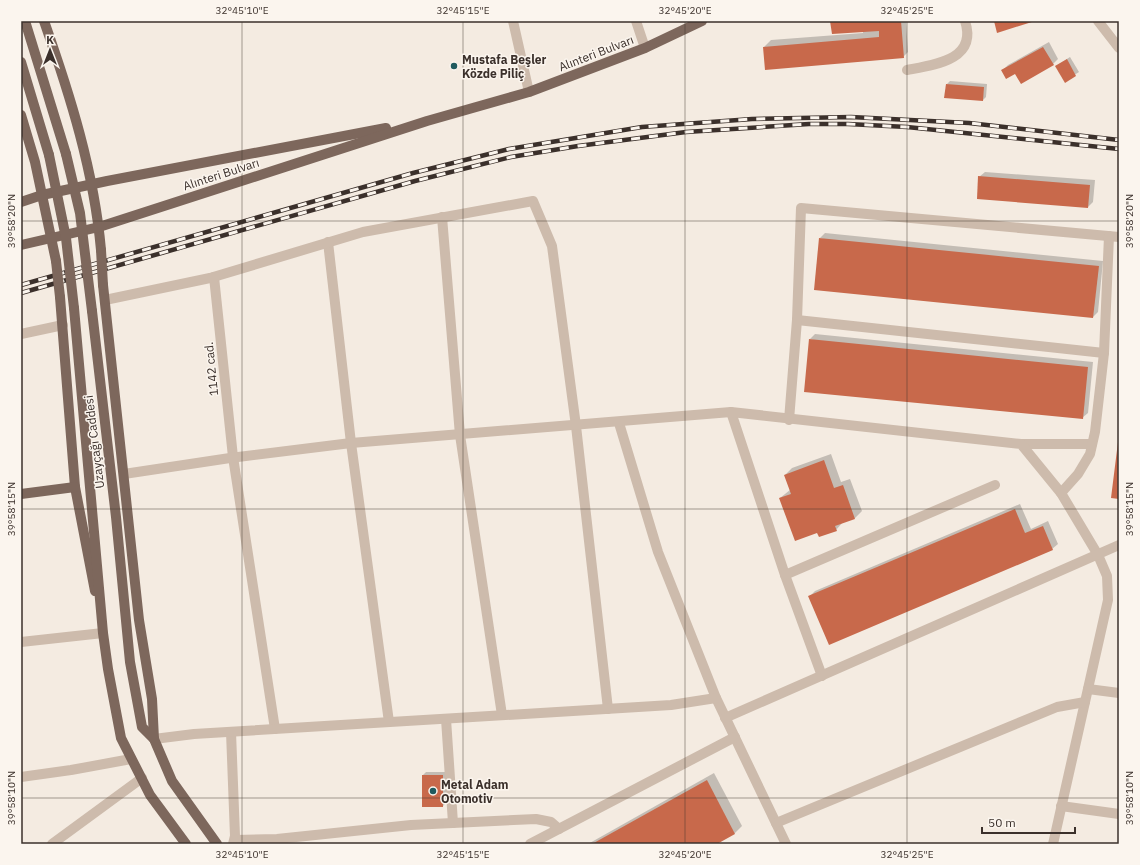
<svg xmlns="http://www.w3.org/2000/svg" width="1140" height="865" viewBox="0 0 1140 865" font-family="'IBM Plex Sans',sans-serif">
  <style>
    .shadow { fill: #0003 }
    .building { fill: #c8694b }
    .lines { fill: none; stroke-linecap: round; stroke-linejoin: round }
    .minor { stroke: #cdbbac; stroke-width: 10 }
    .major { stroke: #7d675c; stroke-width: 10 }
    .rail-casing { stroke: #3b302b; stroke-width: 4.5 }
    .rail { stroke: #fbf5ee; stroke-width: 3; stroke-dasharray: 9; stroke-linecap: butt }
    .major-bridge { stroke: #7d675c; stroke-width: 10 }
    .ticks { fill: none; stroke: #3b302b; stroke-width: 1; stroke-opacity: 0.45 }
    .poi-dot { fill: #1f5a5e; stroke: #fbf5ee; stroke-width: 1.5 }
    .labels { text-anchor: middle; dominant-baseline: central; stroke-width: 3; stroke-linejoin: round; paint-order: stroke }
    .street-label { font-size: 12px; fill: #3b302b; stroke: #fbf5ee }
    .poi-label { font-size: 12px; font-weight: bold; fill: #3b302b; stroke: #fbf5ee; text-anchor: start }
    .neatline { fill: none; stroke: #3b302b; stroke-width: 1.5 }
    .ticks-label { font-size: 10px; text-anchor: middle; fill: #3b302b }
  </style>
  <rect width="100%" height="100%" fill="#f4ebe1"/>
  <g class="shadow">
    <path d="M 831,21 L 906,21 L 908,52 L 903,57 L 764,47 L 771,40 L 863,33 L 863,31 Z"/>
    <path d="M 1049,42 L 1058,59 L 1053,64 L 1015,73 L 1002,71 L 1008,65 Z"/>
    <path d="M 1070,57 L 1079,72 L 1065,81 L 1056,66 Z"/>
    <path d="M 950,81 L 987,84 L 986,97 L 983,100 L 947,84 Z"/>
    <path d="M 985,172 L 1095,180 L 1093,202 L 1088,207 L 979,177 Z"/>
    <path d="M 825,233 L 1103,261 L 1098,312 L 1093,317 L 820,238 Z"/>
    <path d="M 815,334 L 1093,362 L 1088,413 L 1082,418 L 810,339 Z"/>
    <path d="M 831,454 L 841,482 L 850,479 L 862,511 L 855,518 L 843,522 L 836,530 L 818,531 L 780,498 L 790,490 L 785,475 L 792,468 Z"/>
    <path d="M 1020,504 L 1031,529 L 1048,521 L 1058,544 L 1052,549 L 809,597 L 815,591 Z"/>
    <path d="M 426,772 L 446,772 L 446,803 L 443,806 L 423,806 L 423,775 Z"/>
    <path d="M 714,773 L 742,826 L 735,833 L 715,844 L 588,844 Z"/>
  </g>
  <g class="building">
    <path d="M 830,21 L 901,21 L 904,58 L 765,70 L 763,47 L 879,37 L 879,31 L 832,34 Z"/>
    <path d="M 994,21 L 1035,21 L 997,33 Z"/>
    <path d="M 1043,47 L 1054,65 L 1021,84 L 1015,74 L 1006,79 L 1001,70 Z"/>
    <path d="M 1067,59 L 1076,76 L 1065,83 L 1055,66 Z"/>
    <path d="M 946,84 L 984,87 L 983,101 L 944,98 Z"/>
    <path d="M 978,176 L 1090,185 L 1088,208 L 977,199 Z"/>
    <path d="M 819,238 L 1099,266 L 1093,318 L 814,290 Z"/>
    <path d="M 809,339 L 1088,367 L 1083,419 L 804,392 Z"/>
    <path d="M 1118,442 L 1119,442 L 1119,499 L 1111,498 Z"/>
    <path d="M 824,460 L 834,488 L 843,485 L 855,519 L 835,526 L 837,531 L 819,537 L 817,533 L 795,541 L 779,498 L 791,494 L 784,475 Z"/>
    <path d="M 1015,509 L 1025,533 L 1043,526 L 1053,550 L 829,645 L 808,596 Z"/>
    <rect x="422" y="775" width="21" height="32"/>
    <path d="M 707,780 L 735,834 L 717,844 L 592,844 Z"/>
  </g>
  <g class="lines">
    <g class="minor">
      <path d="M 513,21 L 529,92"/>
      <path d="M 636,21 L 645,48"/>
      <path d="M 1098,21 L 1119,48"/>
      <path d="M 907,70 C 934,65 978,60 965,21"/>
      <path d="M 442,217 L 460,435 L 502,715"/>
      <path d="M 328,242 L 351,443 L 389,722"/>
      <path d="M 214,277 L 233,457 L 275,729"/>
      <path d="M 105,300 L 210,278 L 363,232 L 533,201 L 552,246 L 576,426 L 608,709"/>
      <path d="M 797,320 L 1104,353"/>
      <path d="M 21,334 L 63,325"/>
      <path d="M 731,412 L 785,575 L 822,676"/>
      <path d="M 789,420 L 797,320 L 801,208 L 1119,237"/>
      <path d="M 619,423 L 658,552 L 716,698 L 786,844"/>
      <path d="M 1021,444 L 1092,444"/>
      <path d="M 124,474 L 230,458 L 351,443 L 731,412 L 1021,444 L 1061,493 L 1098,555 L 1107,576 L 1108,600 L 1053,844"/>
      <path d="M 1061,493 L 1078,474 L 1090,454 L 1095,432 L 1104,353 L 1109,236"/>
      <path d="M 785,575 L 995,485"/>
      <path d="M 21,642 L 103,633"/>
      <path d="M 1088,689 L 1119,693"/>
      <path d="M 725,718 L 1119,545"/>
      <path d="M 446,719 L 453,823"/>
      <path d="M 231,732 L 235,836 L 233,844"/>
      <path d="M 154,739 L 194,734 L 671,705 L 716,698"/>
      <path d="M 21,777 L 71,770 L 131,759"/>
      <path d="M 1061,806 L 1119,814"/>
      <path d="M 776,823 L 1057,707 L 1085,702"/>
      <path d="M 235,840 L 277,839 L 411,825 L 536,819 L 551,822 L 559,829"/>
      <path d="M 52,844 L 142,778"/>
      <path d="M 530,844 L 735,737"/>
    </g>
    <g class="major">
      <path d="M 25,21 L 66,154"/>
      <path d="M 44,21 C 70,95 94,171 101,250"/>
      <path d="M 21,62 L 49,155"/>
      <path d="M 21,115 L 35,162 L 56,261"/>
      <path d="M 21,202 L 42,195 L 107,181 L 386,128"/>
      <path d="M 21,245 L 99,227 L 427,121 L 529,92 L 645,48 L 702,21"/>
      <path d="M 103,285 L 139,620 L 152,699 L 154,739"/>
      <path d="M 60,297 L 75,487 L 95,591"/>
      <path d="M 74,308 L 103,633 L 108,669 L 121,738 L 150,795 L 186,844"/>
      <path d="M 92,311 L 116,517 L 130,662 L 142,727 L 154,739 L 172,781 L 217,844"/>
      <path d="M 21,494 L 75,487"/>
    </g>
    <defs>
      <g id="rail">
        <path d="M 21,285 L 413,173 L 509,149 L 642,127 L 752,119 L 851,117 L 969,123 L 1119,140"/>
        <path d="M 21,293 L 415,181 L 511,157 L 578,146 L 686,132 L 809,124 L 848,124 L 907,127 L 1119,149"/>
      </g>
    </defs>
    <use href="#rail" class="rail-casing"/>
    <use href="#rail" class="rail"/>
    <g class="major-bridge">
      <path d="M 66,154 L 80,213 L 92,311"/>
      <path d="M 49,155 L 66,238 L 74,308"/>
      <path d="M 101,250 L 103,285"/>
      <path d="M 56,261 L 60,297"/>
    </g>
  </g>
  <path class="ticks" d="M 242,21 L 242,844M 463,21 L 463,844M 685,21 L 685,844M 907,21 L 907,844M 21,221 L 1119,221M 21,509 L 1119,509M 21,798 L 1119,798"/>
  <g class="poi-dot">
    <circle cx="454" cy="66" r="4"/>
    <circle cx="433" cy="791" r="4"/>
  </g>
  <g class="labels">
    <g class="street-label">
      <text transform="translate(596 53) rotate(-21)">Alınteri Bulvarı</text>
      <text transform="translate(221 174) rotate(-18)">Alınteri Bulvarı</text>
      <text transform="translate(211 369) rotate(-96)">1142 cad.</text>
      <text transform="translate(94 442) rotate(-97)">Uzayçağı Caddesi</text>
    </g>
    <g class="poi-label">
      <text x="462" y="59">Mustafa Beşler<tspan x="462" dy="14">Közde Piliç</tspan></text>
      <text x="441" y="784">Metal Adam<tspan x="441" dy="14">Otomotiv</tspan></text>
    </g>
  </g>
  <rect width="1140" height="865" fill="none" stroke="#fbf5ee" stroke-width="44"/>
  <g transform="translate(50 50)" stroke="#fbf5ee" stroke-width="3" paint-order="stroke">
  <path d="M0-3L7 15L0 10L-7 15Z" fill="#3b302b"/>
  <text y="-6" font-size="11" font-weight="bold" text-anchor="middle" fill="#3b302b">K</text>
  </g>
  <path d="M982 827v6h93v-6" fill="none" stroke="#3b302b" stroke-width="2"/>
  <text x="988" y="827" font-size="12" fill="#3b302b" stroke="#fbf5ee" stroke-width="3" paint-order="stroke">50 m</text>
  <rect x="22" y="22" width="1096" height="821" class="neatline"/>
  <g class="ticks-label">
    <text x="242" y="14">32°45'10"E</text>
    <text x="463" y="14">32°45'15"E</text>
    <text x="685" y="14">32°45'20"E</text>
    <text x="907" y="14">32°45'25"E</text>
    <text transform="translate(11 221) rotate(-90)" y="4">39°58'20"N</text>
    <text transform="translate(1129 221) rotate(-90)" y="4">39°58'20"N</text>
    <text transform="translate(11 509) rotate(-90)" y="4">39°58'15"N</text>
    <text transform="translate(1129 509) rotate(-90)" y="4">39°58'15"N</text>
    <text transform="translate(11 798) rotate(-90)" y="4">39°58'10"N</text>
    <text transform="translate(1129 798) rotate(-90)" y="4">39°58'10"N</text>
    <text x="242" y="858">32°45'10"E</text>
    <text x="463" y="858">32°45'15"E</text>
    <text x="685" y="858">32°45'20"E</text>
    <text x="907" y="858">32°45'25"E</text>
  </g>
</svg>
